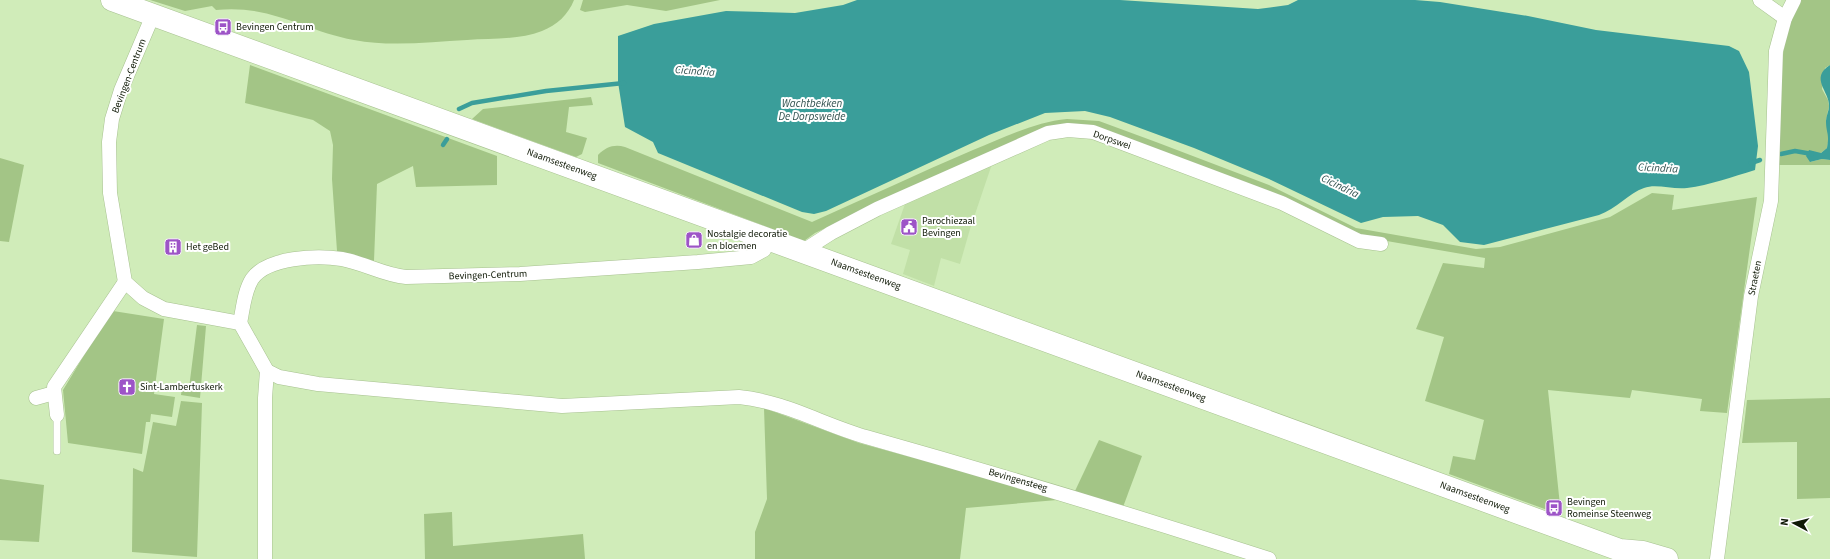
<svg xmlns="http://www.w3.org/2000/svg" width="1830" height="559" viewBox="0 0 1830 559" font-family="'Source Sans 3',sans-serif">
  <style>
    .built { fill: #c1e0a7 }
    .green { fill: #a3c586 }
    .water { fill: #3a9e9a }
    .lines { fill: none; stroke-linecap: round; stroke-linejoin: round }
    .stream { stroke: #3a9e9a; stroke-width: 4.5 }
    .lane-casing { stroke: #a7c190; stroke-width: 8 }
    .street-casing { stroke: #a7c190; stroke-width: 15 }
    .primary-casing { stroke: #a7c190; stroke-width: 23 }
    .lane { stroke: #fff; stroke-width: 7 }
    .street { stroke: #fff; stroke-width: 14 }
    .primary { stroke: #fff; stroke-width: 22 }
    .labels { text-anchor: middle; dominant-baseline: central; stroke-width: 4; stroke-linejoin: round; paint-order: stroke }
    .poi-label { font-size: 10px; fill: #101a07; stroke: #fff; text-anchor: start }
    .street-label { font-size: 10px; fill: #101a07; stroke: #fff }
    .water-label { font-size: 11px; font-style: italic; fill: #32514f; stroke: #fff }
  </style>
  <rect width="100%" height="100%" fill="#d0ecb9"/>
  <path class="built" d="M 992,164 L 970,229 L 960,264 L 941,258 L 934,286 L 903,274 L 910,250 L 891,244 L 906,201 Z"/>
  <g class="green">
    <path d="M 150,0 L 574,0 C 568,15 557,25 542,31 C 519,40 491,38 467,40 C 430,42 390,47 354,40 C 304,31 270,4 216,10 L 212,6 L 185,11 Z"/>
    <path d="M 583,0 L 720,0 L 666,11 L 627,5 L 585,12 L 580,10 Z"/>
    <path d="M 1801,0 L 1830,0 L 1830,65 L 1825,68 L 1822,89 L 1828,100 L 1829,106 L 1826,120 L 1829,137 L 1827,148 L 1810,162 L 1822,159 L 1830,160 L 1830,165 L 1779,165 C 1780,113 1774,46 1801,0 Z"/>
    <path d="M 250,65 L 497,156 L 497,185 L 416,187 L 413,166 L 377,184 L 374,261 L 337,251 L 332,179 L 333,145 L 330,131 L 313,120 L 245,103 Z"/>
    <path d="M 591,97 L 593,105 L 569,107 L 566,132 L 587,138 L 582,154 L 576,157 L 472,119 L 483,109 Z"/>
    <path d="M 1067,119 L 1099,121 L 1156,142 L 1269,185 L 1356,228 L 1476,249 L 1500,247 L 1610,217 L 1652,193 L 1674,195 L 1672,210 L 1757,197 L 1727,413 L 1700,411 L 1702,399 L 1632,390 L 1630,398 L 1548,390 L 1561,515 L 1449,474 L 1453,456 L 1475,460 L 1484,420 L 1425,401 L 1444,337 L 1416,329 L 1443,263 L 1484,268 L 1485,258 L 1352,235 L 1078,126 L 939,175 L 815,233 L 804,241 L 598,163 L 598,155 C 606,147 614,144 625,147 L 812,222 C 866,198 919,173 973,150 C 1003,138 1035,122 1067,119 Z"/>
    <path d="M 0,158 L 24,165 L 9,242 L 0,241 Z"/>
    <path d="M 113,311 L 164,319 L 154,394 L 175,397 L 172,417 L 151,414 L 150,422 L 146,422 L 142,454 L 68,443 L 63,390 L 97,334 Z"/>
    <path d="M 197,325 L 206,326 L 200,398 L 181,395 L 182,387 L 189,388 Z"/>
    <path d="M 1830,398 L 1830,498 L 1797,499 L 1797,442 L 1742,443 L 1747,400 Z"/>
    <path d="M 181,401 L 202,403 L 197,557 L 132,552 L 133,468 L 143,472 L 153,422 L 176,426 Z"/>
    <path d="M 764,408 L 859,443 L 969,473 L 1057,500 L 966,508 L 960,559 L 755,559 L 755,532 L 767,499 Z"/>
    <path d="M 1099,440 L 1142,456 L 1123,507 L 1075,491 Z"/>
    <path d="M 0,479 L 44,485 L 39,542 L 0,540 Z"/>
    <path d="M 452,512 L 453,546 L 583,534 L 585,559 L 425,559 L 424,514 Z"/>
  </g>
  <g class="water">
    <path d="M 857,0 L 1120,0 L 1258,9 L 1288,5 L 1298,0 L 1415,0 L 1440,2 L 1528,16 L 1596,30 L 1729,46 L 1739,51 L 1749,72 L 1758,146 L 1755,170 C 1732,177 1710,185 1687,188 C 1673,190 1656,183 1644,188 C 1629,193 1616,209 1599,215 L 1484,245 L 1460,242 L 1443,225 L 1418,216 L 1383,217 L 1361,223 L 1269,179 L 1194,148 L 1110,117 L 1085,111 L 1045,113 L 989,135 L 826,211 L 814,214 L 802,212 L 658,153 L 653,142 L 625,127 L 618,82 L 618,36 L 654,24 L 726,11 L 795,13 L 843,5 Z"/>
    <path d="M 1830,65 L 1830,160 L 1822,159 L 1810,162 L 1806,156 L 1809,150 L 1821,153 L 1827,148 C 1830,134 1826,133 1826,121 C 1826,116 1829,111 1829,106 C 1830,92 1809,78 1830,65 Z"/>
  </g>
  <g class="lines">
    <g class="stream">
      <path d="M 459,109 L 472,103 L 546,91 L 624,83"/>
      <path d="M 443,145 L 447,139"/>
      <path d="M 1781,154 L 1795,151 L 1812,154"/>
      <path d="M 1751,163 L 1760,160"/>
    </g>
    <defs>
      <path id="lane" d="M 57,415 L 57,451"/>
      <g id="street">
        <path d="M 1760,0 L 1785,18"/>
        <path d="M 153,15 L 121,90 L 112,119 L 109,142 L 110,193 L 125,282 L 143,298 L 164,309 L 240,323 L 267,371 L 265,398 L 265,559"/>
        <path d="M 803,251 L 831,233 L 877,209 L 1048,133 L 1068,130 L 1093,132 L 1282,203 L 1359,241 L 1381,244"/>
        <path d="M 240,323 C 243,309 244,292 252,279 C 267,257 317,255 342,259 C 364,263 384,275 406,277 L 520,274 L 698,262 L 751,257 L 764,250 L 769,239"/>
        <path d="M 267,371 L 279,377 L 318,384 L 562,406 L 739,397 C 783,401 824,425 866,437 C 1001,475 1136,516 1269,559"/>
        <path d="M 36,398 L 54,393"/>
        <path d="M 57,415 L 54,387 L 125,282"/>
        <path d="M 1717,559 L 1751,296 L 1771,201 L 1776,51 L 1785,18 L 1794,0"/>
      </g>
      <path id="primary" d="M 112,0 L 1620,550 L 1643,552 L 1667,559"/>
    </defs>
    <use href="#lane" class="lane-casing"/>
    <use href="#street" class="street-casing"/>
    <use href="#primary" class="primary-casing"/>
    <use href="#lane" class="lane"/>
    <use href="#street" class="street"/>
    <use href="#primary" class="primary"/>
  </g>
  <defs>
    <symbol id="bus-square" viewBox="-11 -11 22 22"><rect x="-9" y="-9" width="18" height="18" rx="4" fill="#9d54c7" stroke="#fff"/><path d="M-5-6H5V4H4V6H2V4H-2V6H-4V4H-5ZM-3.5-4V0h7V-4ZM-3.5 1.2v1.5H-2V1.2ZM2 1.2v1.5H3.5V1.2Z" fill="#fff"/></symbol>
    <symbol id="civic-square" viewBox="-11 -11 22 22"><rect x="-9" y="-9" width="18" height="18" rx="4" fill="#9d54c7" stroke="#fff"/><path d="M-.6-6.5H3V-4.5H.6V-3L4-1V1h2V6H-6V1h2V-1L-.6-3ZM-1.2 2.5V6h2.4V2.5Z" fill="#fff"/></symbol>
    <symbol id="shop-square" viewBox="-11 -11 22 22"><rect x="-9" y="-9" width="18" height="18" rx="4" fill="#9d54c7" stroke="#fff"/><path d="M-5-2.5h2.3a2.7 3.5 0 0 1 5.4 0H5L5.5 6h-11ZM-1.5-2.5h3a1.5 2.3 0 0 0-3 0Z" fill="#fff"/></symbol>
    <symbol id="building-square" viewBox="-11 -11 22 22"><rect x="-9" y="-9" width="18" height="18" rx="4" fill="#9d54c7" stroke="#fff"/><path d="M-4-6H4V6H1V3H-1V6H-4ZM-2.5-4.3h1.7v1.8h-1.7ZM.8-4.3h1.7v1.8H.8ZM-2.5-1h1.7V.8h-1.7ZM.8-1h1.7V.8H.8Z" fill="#fff"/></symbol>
    <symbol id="church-square" viewBox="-11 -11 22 22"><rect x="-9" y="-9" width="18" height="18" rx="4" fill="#9d54c7" stroke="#fff"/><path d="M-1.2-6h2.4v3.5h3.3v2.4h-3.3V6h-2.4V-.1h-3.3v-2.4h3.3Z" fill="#fff"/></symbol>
  </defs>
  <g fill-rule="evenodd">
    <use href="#bus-square" x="213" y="17" width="20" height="20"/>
    <use href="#civic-square" x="899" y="217" width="20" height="20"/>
    <use href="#shop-square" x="684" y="230" width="20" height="20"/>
    <use href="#building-square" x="163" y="237" width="20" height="20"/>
    <use href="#church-square" x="117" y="377" width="20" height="20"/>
    <use href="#bus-square" x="1544" y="498" width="20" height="20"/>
  </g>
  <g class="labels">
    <g class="poi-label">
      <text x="236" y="27">Bevingen Centrum</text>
      <text x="922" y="221">Parochiezaal<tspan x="922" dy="12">Bevingen</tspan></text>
      <text x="707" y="234">Nostalgie decoratie<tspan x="707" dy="12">en bloemen</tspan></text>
      <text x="186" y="247">Het geBed</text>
      <text x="140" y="387">Sint-Lambertuskerk</text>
      <text x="1567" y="502">Bevingen<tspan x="1567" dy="12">Romeinse Steenweg</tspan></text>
    </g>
    <g class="street-label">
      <text transform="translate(129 76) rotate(-69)">Bevingen-Centrum</text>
      <text transform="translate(1112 140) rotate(19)">Dorpswei</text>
      <text transform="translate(562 164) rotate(20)">Naamsesteenweg</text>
      <text transform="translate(866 274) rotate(20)">Naamsesteenweg</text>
      <text transform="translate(488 275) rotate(-2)">Bevingen-Centrum</text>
      <text transform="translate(1755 278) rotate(-79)">Straeten</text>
      <text transform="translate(1171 386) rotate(20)">Naamsesteenweg</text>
      <text transform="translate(1018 480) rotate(16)">Bevingensteeg</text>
      <text transform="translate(1475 497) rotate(20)">Naamsesteenweg</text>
    </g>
    <g class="water-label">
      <text transform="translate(695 71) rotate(4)">Cicindria</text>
      <text x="812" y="103">Wachtbekken<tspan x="812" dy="13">De Dorpsweide</tspan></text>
      <text transform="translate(1658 168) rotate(3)">Cicindria</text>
      <text transform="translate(1340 186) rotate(26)">Cicindria</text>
    </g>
  </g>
  <g transform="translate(1794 523) rotate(277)" stroke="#ffffff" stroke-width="3" paint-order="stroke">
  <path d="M0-3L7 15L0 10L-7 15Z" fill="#101a07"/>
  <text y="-6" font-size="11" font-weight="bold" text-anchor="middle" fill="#101a07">N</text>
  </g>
</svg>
